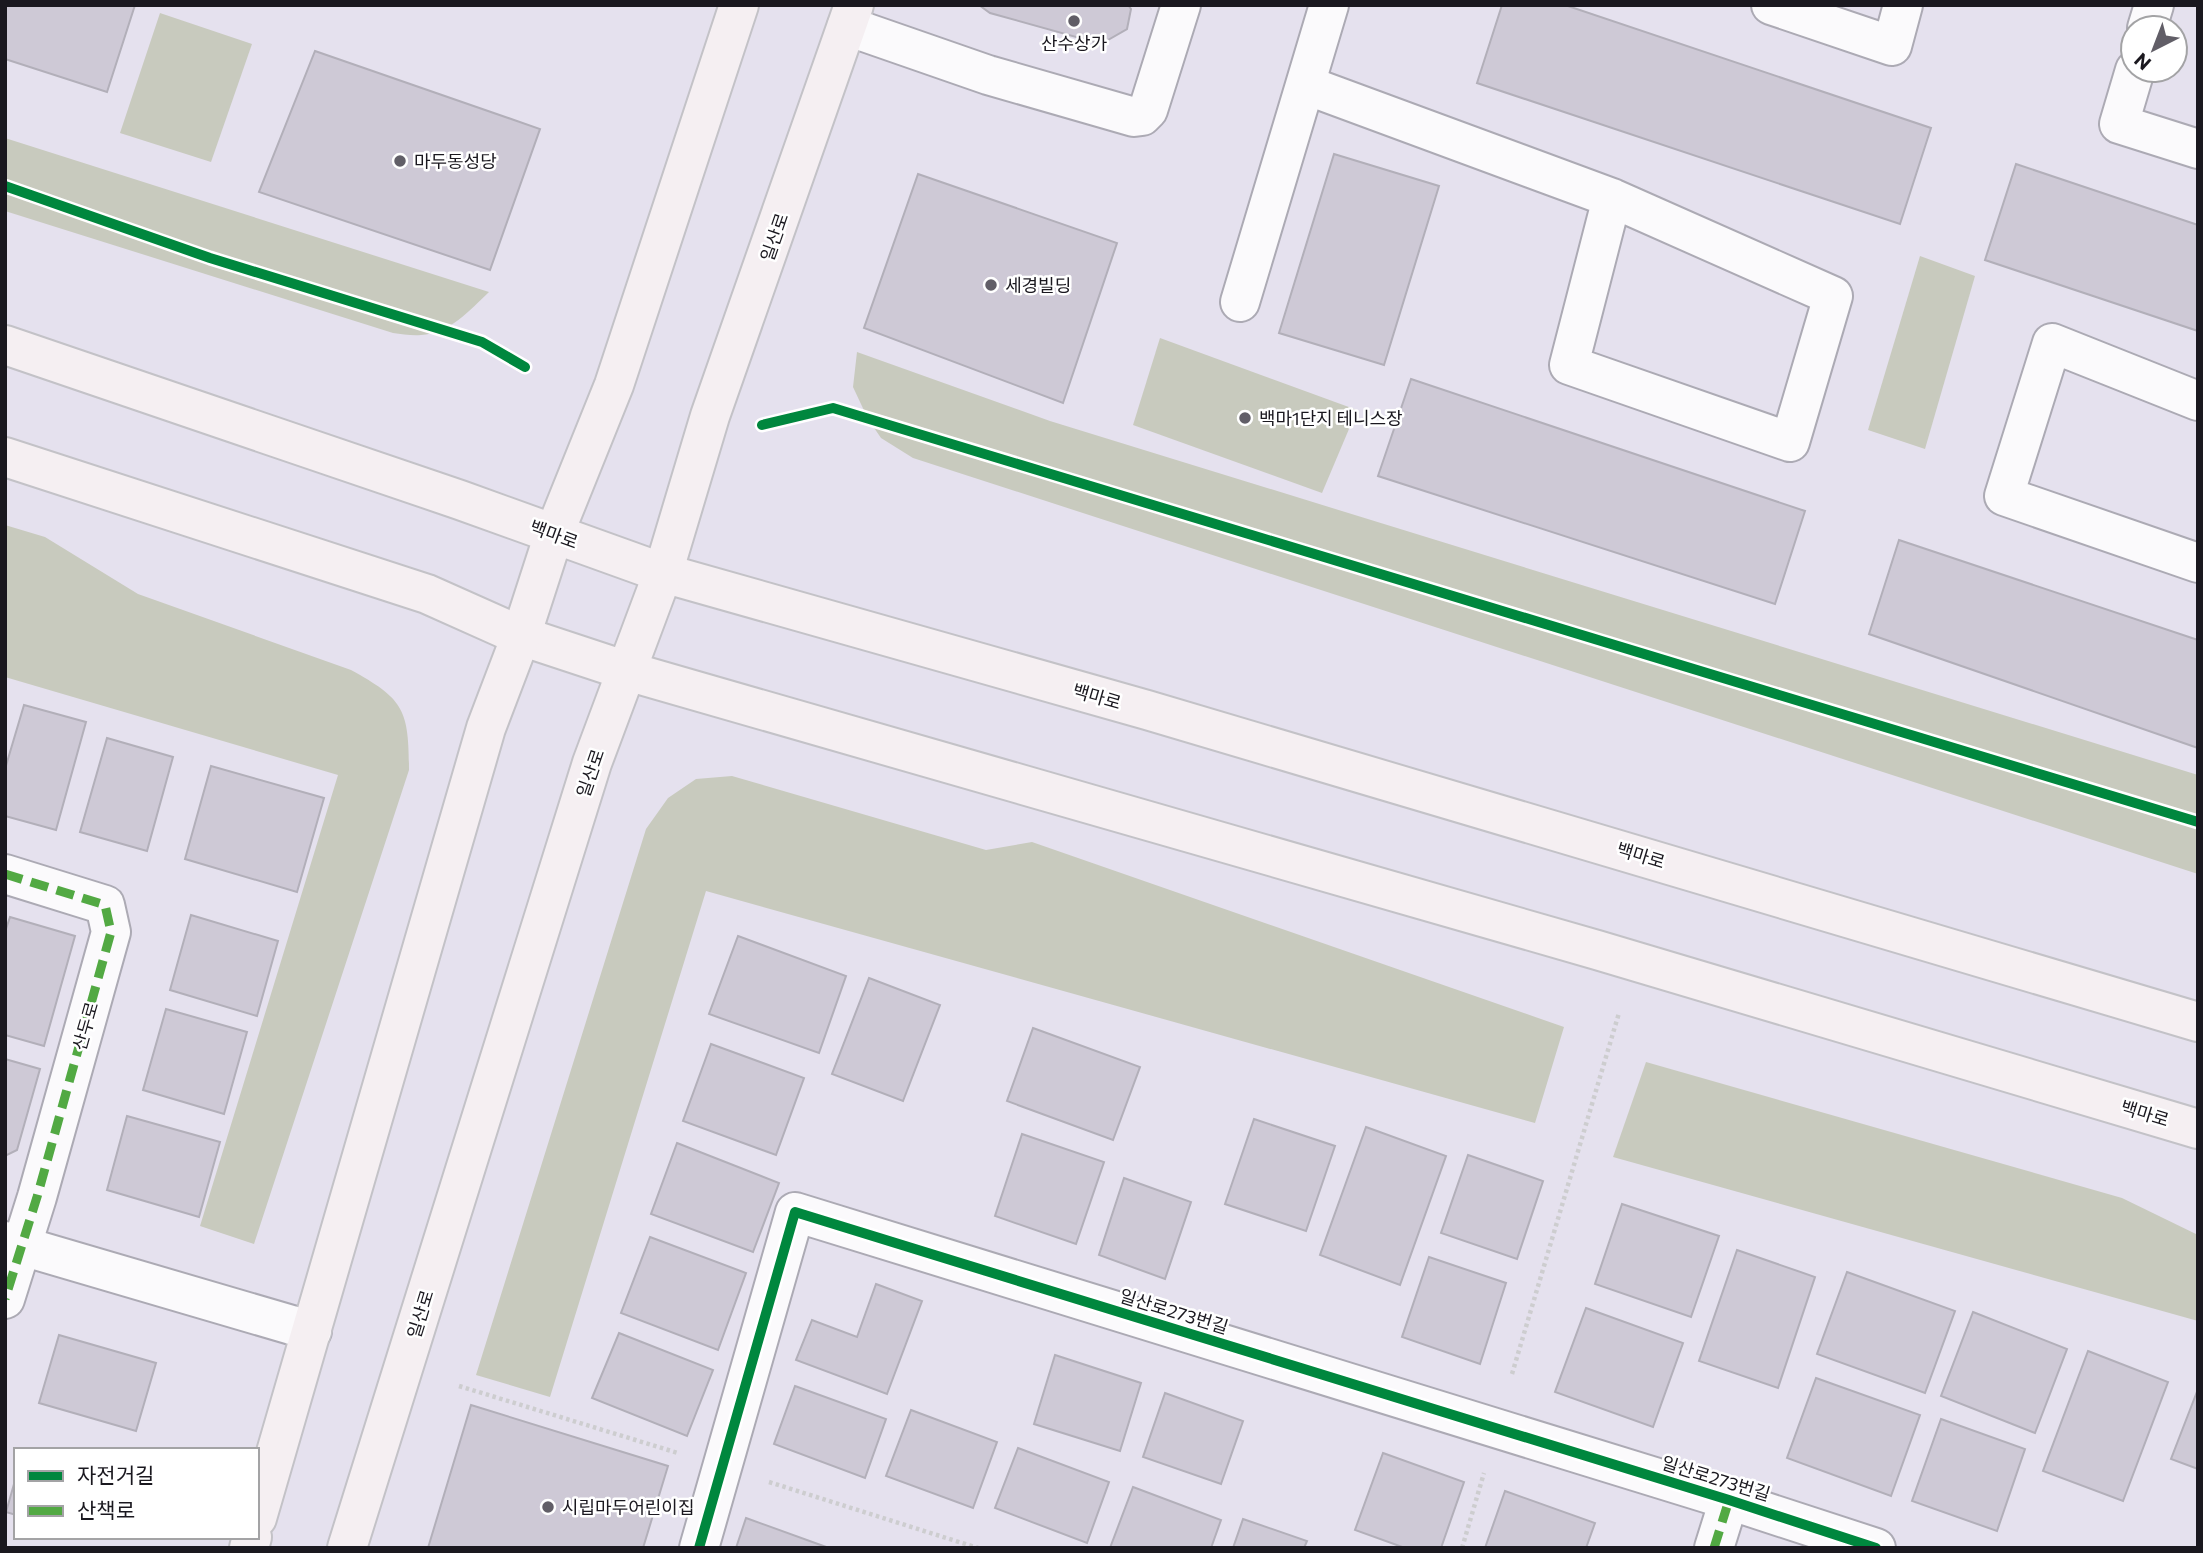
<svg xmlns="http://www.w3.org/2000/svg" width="2203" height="1553" viewBox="0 0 2203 1553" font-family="Commissioner,'Noto Sans KR',sans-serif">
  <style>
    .green { fill: #c8cabe }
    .building { fill: #cec9d6; stroke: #b2afb9; stroke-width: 2 }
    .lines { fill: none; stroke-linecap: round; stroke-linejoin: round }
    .minor-casing { stroke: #acaab4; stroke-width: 42 }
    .major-casing { stroke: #c3c2c7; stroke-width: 42 }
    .path { stroke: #cdcdcf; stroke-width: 4.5; stroke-dasharray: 3.5 3.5; stroke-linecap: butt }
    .minor { stroke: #fbfafc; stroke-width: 38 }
    .major { stroke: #f5eff2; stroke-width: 38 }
    .quiet { stroke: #52a943; stroke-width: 9; stroke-dasharray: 18 9; stroke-linecap: butt }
    .cycleway-casing { stroke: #fff; stroke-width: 15 }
    .cycleway { stroke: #00873e; stroke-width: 10 }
    .poi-dot { fill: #615e67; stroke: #fff; stroke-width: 2.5 }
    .labels { text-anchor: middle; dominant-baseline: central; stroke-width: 5; stroke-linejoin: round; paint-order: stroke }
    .poi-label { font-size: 18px; fill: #1a181f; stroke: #fff; text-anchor: start }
    .street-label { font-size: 18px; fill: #1a181f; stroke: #fff }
  </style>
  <rect width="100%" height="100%" fill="#e5e1ee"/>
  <g class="green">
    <path d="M 160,13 L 252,44 L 211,162 L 120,133 Z"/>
    <path d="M 5,138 L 489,292 C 470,310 449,334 421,335 C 412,336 402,334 393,333 L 5,211 Z"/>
    <path d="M 1920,256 L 1975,276 L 1925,449 L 1868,430 Z"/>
    <path d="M 1160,338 L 1357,410 L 1322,493 L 1133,425 Z"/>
    <path d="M 857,352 L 1050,421 L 2198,775 L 2198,874 L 913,458 L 881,438 L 868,419 L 853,387 Z"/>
    <path d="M 5,525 L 45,537 L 138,594 L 351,670 C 404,699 409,710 409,770 L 254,1244 L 200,1226 L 338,775 L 5,677 Z"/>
    <path d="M 732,776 L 986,850 L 1032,842 L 1564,1027 L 1535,1123 L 706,891 L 550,1397 L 476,1375 L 646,829 L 668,798 L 696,779 Z"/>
    <path d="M 1646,1062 L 2122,1198 L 2198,1235 L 2198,1321 L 1613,1157 Z"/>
  </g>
  <g class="building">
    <path d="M 5,5 L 135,5 L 107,92 L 5,59 Z"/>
    <path d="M 979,5 L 1128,5 L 1131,9 L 1127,29 L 1101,44 L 990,13 Z"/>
    <path d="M 1502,5 L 1565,5 L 1931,128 L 1900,224 L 1477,83 Z"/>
    <path d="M 315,51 L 540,129 L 490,270 L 259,192 Z"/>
    <path d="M 1334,154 L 1439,186 L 1384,365 L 1279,333 Z"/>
    <path d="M 2016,164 L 2198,225 L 2198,331 L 1985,260 Z"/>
    <path d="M 918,174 L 1117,243 L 1063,403 L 864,328 Z"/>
    <path d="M 1411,379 L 1805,511 L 1775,604 L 1378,476 Z"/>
    <path d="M 1899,540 L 2198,640 L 2198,748 L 1869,634 Z"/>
    <path d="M 24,705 L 86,722 L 56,830 L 5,816 L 5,769 Z"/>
    <path d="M 107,738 L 173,757 L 147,851 L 80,832 Z"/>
    <path d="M 211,766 L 324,798 L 297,892 L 185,859 Z"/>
    <path d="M 191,915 L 278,941 L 257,1016 L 170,990 Z"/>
    <path d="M 10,917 L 75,936 L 44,1046 L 5,1035 L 5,932 Z"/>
    <path d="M 738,936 L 846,976 L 819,1053 L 709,1014 Z"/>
    <path d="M 869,978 L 940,1005 L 903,1101 L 832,1074 Z"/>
    <path d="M 166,1009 L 247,1032 L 224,1114 L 143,1090 Z"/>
    <path d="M 1033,1028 L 1140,1067 L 1113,1140 L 1007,1101 Z"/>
    <path d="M 711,1044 L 804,1078 L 776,1155 L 683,1121 Z"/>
    <path d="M 5,1059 L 40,1069 L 17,1150 L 5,1156 Z"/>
    <path d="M 127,1116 L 220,1142 L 199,1217 L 107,1190 Z"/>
    <path d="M 1254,1119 L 1335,1146 L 1306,1231 L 1225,1204 Z"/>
    <path d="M 1366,1127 L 1446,1156 L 1400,1285 L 1320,1255 Z"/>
    <path d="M 1022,1134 L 1104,1162 L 1076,1244 L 995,1216 Z"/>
    <path d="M 677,1143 L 779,1183 L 753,1252 L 651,1214 Z"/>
    <path d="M 1468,1155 L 1543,1181 L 1517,1259 L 1441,1233 Z"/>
    <path d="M 1124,1178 L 1191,1202 L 1165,1279 L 1099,1255 Z"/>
    <path d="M 1622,1204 L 1719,1236 L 1691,1317 L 1595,1284 Z"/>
    <path d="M 650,1237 L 746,1273 L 718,1350 L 621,1313 Z"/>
    <path d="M 1737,1250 L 1815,1277 L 1778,1388 L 1699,1361 Z"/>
    <path d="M 1429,1257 L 1506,1283 L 1480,1364 L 1402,1337 Z"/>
    <path d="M 1847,1272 L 1955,1311 L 1925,1393 L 1817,1354 Z"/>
    <path d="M 876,1284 L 922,1301 L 887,1394 L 796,1360 L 812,1320 L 857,1337 Z"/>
    <path d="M 1586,1308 L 1683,1343 L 1653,1427 L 1555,1392 Z"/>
    <path d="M 1973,1312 L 2067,1349 L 2035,1433 L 1941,1396 Z"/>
    <path d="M 619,1333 L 713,1370 L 687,1436 L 592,1398 Z"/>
    <path d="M 59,1335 L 156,1363 L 136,1431 L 39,1403 Z"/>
    <path d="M 2088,1351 L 2168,1382 L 2123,1501 L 2043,1471 Z"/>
    <path d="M 1055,1355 L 1141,1383 L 1120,1451 L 1034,1424 Z"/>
    <path d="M 1816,1378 L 1920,1415 L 1891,1496 L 1787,1458 Z"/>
    <path d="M 795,1386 L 886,1419 L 865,1478 L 774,1444 Z"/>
    <path d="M 2198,1389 L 2198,1469 L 2171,1459 Z"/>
    <path d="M 1165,1393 L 1243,1421 L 1221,1484 L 1143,1457 Z"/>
    <path d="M 471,1405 L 668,1466 L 643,1548 L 428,1548 Z"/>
    <path d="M 911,1410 L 997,1442 L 973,1508 L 886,1476 Z"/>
    <path d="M 1941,1419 L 2025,1449 L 1997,1531 L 1912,1501 Z"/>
    <path d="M 1018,1448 L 1109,1482 L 1087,1543 L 995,1508 Z"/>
    <path d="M 1383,1453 L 1464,1482 L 1441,1548 L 1405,1548 L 1355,1530 Z"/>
    <path d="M 16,1477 L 16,1515 L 6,1512 Z"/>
    <path d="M 1133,1487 L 1221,1520 L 1211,1548 L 1110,1548 Z"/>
    <path d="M 1505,1491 L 1595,1523 L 1586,1548 L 1485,1548 Z"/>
    <path d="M 746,1518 L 829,1548 L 736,1548 Z"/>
    <path d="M 1243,1519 L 1307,1541 L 1304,1548 L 1233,1548 Z"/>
  </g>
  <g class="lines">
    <defs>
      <g id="minor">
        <path d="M 1771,5 L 1892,46 L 1903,5"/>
        <path d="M 847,26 L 988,75 L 1134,117 L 1142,116 L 1148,110 L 1181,5"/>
        <path d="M 2147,28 L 2154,5"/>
        <path d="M 2135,70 L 2119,124 L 2198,149"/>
        <path d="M 1306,85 L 1612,198 L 1833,296 L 1790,442 L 1569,365 L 1612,198"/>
        <path d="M 1240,302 L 1329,5"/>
        <path d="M 2198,401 L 2052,343 L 2004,496 L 2198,563"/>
        <path d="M 5,874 L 105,905 L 111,932 L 37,1197 L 5,1299"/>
        <path d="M 5,1241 L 312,1331"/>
        <path d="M 699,1548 L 795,1212 L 1729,1500 L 1876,1548"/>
        <path d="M 1714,1548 L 1729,1500"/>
      </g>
      <g id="major">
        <path d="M 5,345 L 460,500 L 663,573 L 1147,710 L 2198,1022"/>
        <path d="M 5,457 L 427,594 L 521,636 L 627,671 L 1597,950 L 2198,1129"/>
        <path d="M 257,1518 L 486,728 L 521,636 L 554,534 L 614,385 L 739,5"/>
        <path d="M 249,1548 L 252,1537"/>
        <path d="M 347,1548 L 592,763 L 663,573 L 710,416 L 854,5"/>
      </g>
    </defs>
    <use href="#minor" class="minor-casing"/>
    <use href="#major" class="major-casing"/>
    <g class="path">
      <path d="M 1512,1374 L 1619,1013"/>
      <path d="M 459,1386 L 678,1453"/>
      <path d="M 769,1482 L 978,1548"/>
      <path d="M 1462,1548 L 1484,1473"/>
    </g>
    <use href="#minor" class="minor"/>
    <use href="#major" class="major"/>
    <g class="quiet">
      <path d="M 5,874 L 105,905 L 111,932 L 37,1197 L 5,1299"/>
      <path d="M 1714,1548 L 1729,1500"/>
    </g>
    <defs>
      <g id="cycleway">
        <path d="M 5,186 L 210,258 L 482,342 L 525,367"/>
        <path d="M 762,425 L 833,408 L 2198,822"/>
        <path d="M 699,1548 L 795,1212 L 1729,1500 L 1876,1548"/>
      </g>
    </defs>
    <use href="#cycleway" class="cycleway-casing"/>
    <use href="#cycleway" class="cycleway"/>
  </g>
  <g class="poi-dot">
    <circle cx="1074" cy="21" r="7"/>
    <circle cx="400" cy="161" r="7"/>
    <circle cx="991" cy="285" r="7"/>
    <circle cx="1245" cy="418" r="7"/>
    <circle cx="548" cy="1507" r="7"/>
  </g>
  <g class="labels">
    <g class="poi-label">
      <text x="1074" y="43" text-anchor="middle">산수상가</text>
      <text x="414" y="161">마두동성당</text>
      <text x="1005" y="285">세경빌딩</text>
      <text x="1259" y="418">백마1단지 테니스장</text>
      <text x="562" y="1507">시립마두어린이집</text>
    </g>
    <g class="street-label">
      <text transform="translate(774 237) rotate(-71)">일산로</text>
      <text transform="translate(554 534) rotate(20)">백마로</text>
      <text transform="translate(1097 696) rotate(16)">백마로</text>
      <text transform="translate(590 773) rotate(-71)">일산로</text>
      <text transform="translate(1641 855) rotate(17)">백마로</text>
      <text transform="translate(85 1026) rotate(-74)">산두로</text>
      <text transform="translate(2145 1113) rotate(17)">백마로</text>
      <text transform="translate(1174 1311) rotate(17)">일산로273번길</text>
      <text transform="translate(420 1314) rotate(-73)">일산로</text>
      <text transform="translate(1716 1478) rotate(17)">일산로273번길</text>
    </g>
  </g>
  <rect width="2203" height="1553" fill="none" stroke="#1a181f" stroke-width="14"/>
  <rect x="14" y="1448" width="245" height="91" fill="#ffffff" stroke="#a3a3a5" stroke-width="2"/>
  <rect x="28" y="1471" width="35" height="10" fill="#00873e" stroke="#a3a3a5" stroke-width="2"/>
  <text x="77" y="1483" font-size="21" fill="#1a181f">자전거길</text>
  <rect x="28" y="1506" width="35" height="10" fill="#52a943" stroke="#a3a3a5" stroke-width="2"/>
  <text x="77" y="1518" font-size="21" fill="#1a181f">산책로</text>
  <g transform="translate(2154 49) rotate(222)"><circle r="33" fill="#ffffff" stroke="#a3a3a5" stroke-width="2"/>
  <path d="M0-5L12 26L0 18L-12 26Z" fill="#615e67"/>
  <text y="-10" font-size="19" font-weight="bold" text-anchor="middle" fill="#1a181f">N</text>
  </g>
</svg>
